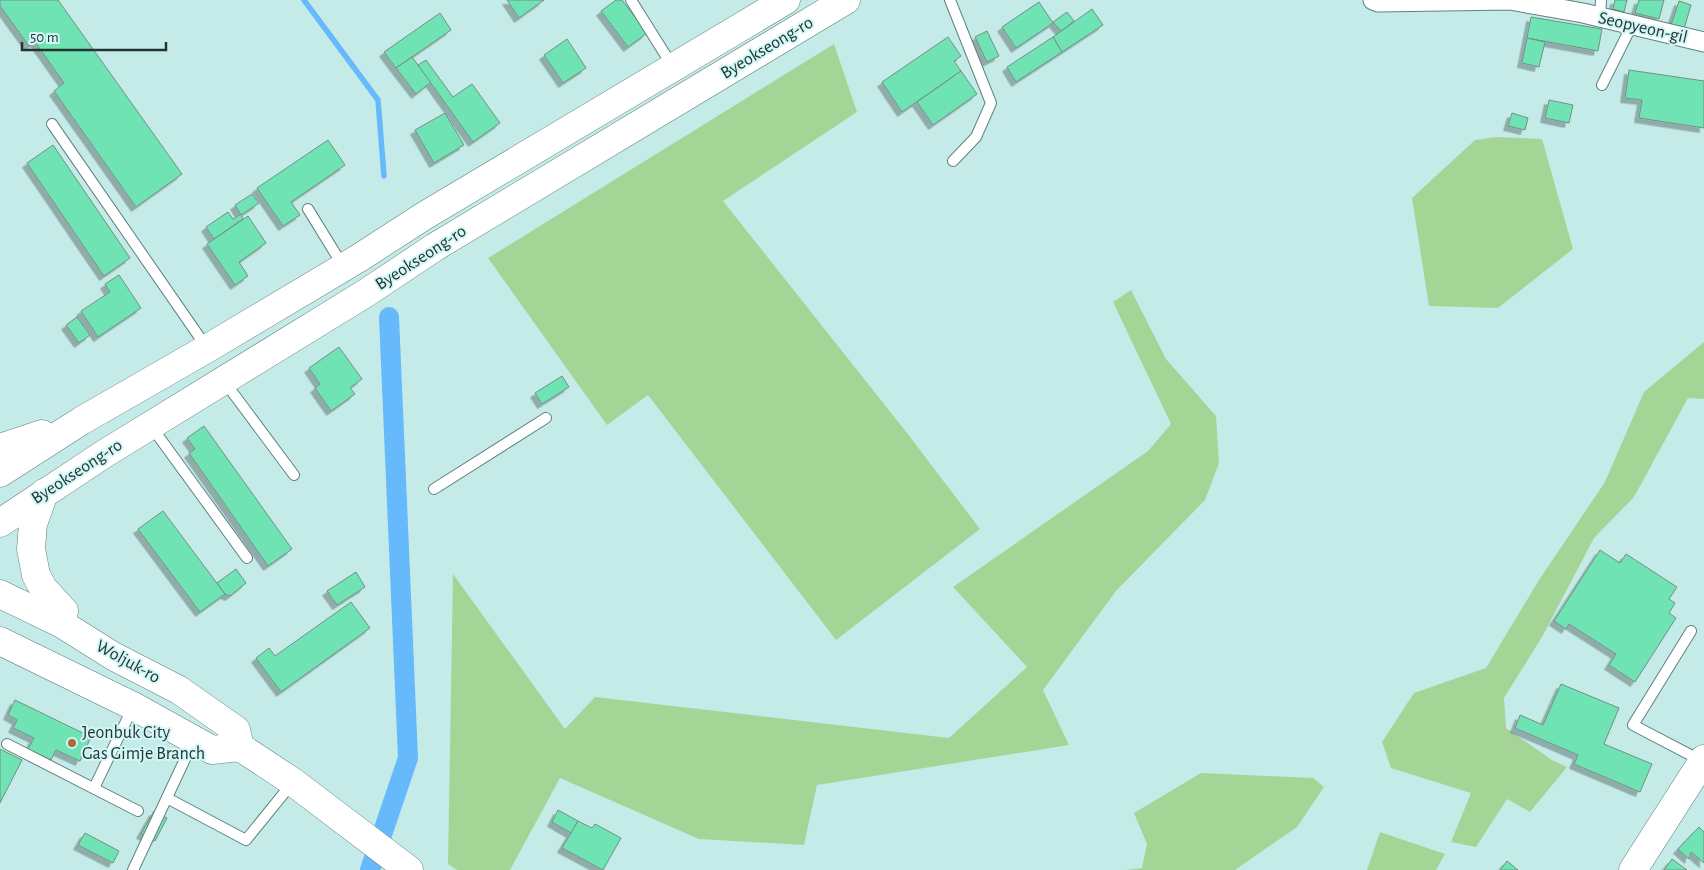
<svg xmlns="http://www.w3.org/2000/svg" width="1704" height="870" viewBox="0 0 1704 870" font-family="'Alegreya Sans',sans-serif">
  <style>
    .green { fill: #a5d596 }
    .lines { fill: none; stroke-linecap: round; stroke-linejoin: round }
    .stream { stroke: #66b9fb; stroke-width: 5.5 }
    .canal { stroke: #66b9fb; stroke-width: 20 }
    .building { fill: #70e3b5; stroke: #729082; filter: url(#shadow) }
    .lane-casing { stroke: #5f8280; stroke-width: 12 }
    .street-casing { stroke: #5f8280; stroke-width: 21 }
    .secondary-casing { stroke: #5f8280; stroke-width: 29 }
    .lane { stroke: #fff; stroke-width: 10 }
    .street { stroke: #fff; stroke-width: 19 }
    .secondary { stroke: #fff; stroke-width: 28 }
    .poi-dot { fill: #aa6a32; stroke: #d1f8f6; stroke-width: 2 }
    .labels { text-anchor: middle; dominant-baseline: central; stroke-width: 4; stroke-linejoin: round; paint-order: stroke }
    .street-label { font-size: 18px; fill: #253433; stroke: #d1f8f6 }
    .poi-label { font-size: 18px; fill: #253433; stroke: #d1f8f6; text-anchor: start }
  </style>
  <defs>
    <filter id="shadow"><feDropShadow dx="-4.5" dy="4.5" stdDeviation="0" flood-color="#0004"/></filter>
  </defs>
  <rect width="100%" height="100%" fill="#c4ebe8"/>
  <g class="green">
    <path d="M 834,44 L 857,112 L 723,201 L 907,433 L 980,529 L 836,640 L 648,395 L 607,425 L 488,258 Z"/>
    <path d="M 1497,137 L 1542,139 L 1573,249 L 1498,308 L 1429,306 L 1412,198 L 1475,140 Z"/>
    <path d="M 1131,290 L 1166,359 L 1216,416 L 1219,463 L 1205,500 L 1116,591 L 1043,690 L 1069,745 L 817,785 L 804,845 L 699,839 L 560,778 L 510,870 L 457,870 L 448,864 L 453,574 L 565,729 L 595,697 L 949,738 L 1027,667 L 953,587 L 1148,451 L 1171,424 L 1113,302 Z"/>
    <path d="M 1704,342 L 1704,399 L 1688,398 L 1634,497 L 1594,538 L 1542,637 L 1504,698 L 1506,728 L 1552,760 L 1567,767 L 1530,812 L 1507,799 L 1476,847 L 1451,842 L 1471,793 L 1391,768 L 1382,742 L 1414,693 L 1486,668 L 1539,580 L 1605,482 L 1644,392 Z"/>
    <path d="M 1201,773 L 1313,778 L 1324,787 L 1297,827 L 1235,870 L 1126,870 L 1142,868 L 1147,844 L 1134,813 Z"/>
    <path d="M 1380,832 L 1445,854 L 1436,870 L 1367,870 Z"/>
  </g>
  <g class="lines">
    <path class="stream" d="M 304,0 L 378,100 L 384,176"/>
    <path class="canal" d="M 370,870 L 408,758 L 389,317"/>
  </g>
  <g class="building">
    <path d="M 0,0 L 58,0 L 182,174 L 136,207 L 54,91 L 64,83 L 35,42 L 29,46 L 0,6 Z"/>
    <path d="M 507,0 L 544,0 L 519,18 Z"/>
    <path d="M 616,0 L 622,0 L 647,33 L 628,47 L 601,11 Z"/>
    <path d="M 1615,0 L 1627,0 L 1624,12 L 1613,9 Z"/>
    <path d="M 1639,0 L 1664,0 L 1659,19 L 1635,13 Z"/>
    <path d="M 1679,1 L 1691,5 L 1684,29 L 1671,25 Z"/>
    <path d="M 1039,2 L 1053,23 L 1016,48 L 1002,27 Z"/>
    <path d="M 1092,9 L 1103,25 L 1062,52 L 1053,37 Z"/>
    <path d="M 1067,12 L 1074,21 L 1061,31 L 1053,22 Z"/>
    <path d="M 440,13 L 451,30 L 396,68 L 384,52 Z"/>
    <path d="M 1531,17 L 1602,29 L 1598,51 L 1527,38 Z"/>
    <path d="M 987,31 L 999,56 L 987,62 L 975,37 Z"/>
    <path d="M 948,37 L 961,56 L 954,61 L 961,71 L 902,112 L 882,82 Z"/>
    <path d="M 1053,37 L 1062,52 L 1016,82 L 1007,67 Z"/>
    <path d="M 1527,38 L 1545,42 L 1539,67 L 1522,63 Z"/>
    <path d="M 567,39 L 586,68 L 563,83 L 544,55 Z"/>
    <path d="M 412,57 L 431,82 L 416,94 L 396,68 Z"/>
    <path d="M 426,60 L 453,97 L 472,84 L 500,123 L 473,142 L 418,65 Z"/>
    <path d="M 1629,70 L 1704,81 L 1704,128 L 1639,118 L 1642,100 L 1625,98 Z"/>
    <path d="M 961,71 L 977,94 L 933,125 L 917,102 Z"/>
    <path d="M 1549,100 L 1573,105 L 1569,123 L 1545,118 Z"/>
    <path d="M 445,113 L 464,145 L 434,163 L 415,130 Z"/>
    <path d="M 1512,113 L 1528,118 L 1525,130 L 1508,126 Z"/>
    <path d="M 328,140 L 345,165 L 291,202 L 300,215 L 283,226 L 257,188 Z"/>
    <path d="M 53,145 L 130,258 L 104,276 L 27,163 Z"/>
    <path d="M 252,194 L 259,203 L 241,215 L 235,205 Z"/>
    <path d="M 228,212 L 233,219 L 241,214 L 243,219 L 214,239 L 206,227 Z"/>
    <path d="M 248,216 L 266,243 L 239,262 L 248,276 L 235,285 L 207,244 Z"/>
    <path d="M 119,275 L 141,308 L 98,337 L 81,311 L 110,292 L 105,284 Z"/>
    <path d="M 77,317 L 90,335 L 79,343 L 66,325 Z"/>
    <path d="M 339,347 L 362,379 L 350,388 L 355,394 L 331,411 L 315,388 L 320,384 L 309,368 Z"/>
    <path d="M 562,376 L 569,387 L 542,404 L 535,393 Z"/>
    <path d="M 204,426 L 292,549 L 268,566 L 189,453 L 195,449 L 187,438 Z"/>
    <path d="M 163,511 L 225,594 L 200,612 L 138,529 Z"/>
    <path d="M 1600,550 L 1620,563 L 1626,554 L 1677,587 L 1669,599 L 1675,603 L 1669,613 L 1676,618 L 1635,682 L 1609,665 L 1616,654 L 1569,624 L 1566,629 L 1554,621 Z"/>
    <path d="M 236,569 L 246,583 L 230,596 L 225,594 L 217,583 Z"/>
    <path d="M 356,572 L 365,587 L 337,605 L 327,591 Z"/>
    <path d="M 351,602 L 370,628 L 281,692 L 256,658 L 269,648 L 275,656 Z"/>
    <path d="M 1561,684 L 1619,708 L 1604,744 L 1652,764 L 1640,792 L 1574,764 L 1578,755 L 1515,728 L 1520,715 L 1543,725 Z"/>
    <path d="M 15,700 L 91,737 L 80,761 L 56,750 L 51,760 L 28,749 L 34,738 L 13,728 L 17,720 L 8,715 Z"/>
    <path d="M 0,749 L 22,760 L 0,803 Z"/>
    <path d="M 558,810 L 578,821 L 571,833 L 552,822 Z"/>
    <path d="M 154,811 L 167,818 L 155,841 L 141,834 Z"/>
    <path d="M 578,821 L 592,828 L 595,824 L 621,838 L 603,870 L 562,848 Z"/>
    <path d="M 1699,827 L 1704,832 L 1704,863 L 1691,852 L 1689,859 L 1678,849 Z"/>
    <path d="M 85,833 L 119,851 L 113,863 L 78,845 Z"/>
    <path d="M 1672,859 L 1687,870 L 1664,870 Z"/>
    <path d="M 1507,861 L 1518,870 L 1500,870 Z"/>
  </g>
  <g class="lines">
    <defs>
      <g id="lane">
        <path d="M 631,0 L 673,67"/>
        <path d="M 950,0 L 991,103 L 976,137 L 953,161"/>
        <path d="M 1600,17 L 1601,0"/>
        <path d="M 1602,85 L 1632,25"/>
        <path d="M 52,124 L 207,348"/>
        <path d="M 308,209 L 343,266"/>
        <path d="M 224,381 L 294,475"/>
        <path d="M 151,426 L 247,558"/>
        <path d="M 434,489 L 546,418"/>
        <path d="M 1691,631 L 1633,725 L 1702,761"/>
        <path d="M 7,744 L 138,811"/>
        <path d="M 94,788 L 133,707"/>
        <path d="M 167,798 L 246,840 L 293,782"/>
        <path d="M 133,870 L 193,742"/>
      </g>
      <path id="street" d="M 1373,0 L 1378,2 L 1510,0 L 1583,13 L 1704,42"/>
      <g id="secondary">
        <path d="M 0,448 L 42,434"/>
        <path d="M 0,473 L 81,421 L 208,348 L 359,258 L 424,216 L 786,0"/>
        <path d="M 44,493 L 33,524 L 31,549 L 36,575 L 43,588 L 64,611 L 62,624"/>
        <path d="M 0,523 L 104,454 L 366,293 L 435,247 L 846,0"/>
        <path d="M 0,594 L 62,624 L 113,656 L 179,690 L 236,730 L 240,747"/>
        <path d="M 0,641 L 133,706 L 212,750 L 240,747 L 293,782 L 409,870"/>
        <path d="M 1633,870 L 1704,759"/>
      </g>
    </defs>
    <use href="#lane" class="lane-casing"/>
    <use href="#street" class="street-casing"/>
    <use href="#secondary" class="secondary-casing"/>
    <use href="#lane" class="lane"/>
    <use href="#street" class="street"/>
    <use href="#secondary" class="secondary"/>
  </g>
  <circle class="poi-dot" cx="72" cy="743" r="5"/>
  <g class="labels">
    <g class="street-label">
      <text transform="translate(1643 28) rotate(13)">Seopyeon-gil</text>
      <text transform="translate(767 48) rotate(-31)">Byeokseong-ro</text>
      <text transform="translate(421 258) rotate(-33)">Byeokseong-ro</text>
      <text transform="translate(77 472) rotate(-33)">Byeokseong-ro</text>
      <text transform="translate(128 662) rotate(29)">Woljuk-ro</text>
    </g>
    <g class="poi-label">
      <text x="82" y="733">Jeonbuk City<tspan x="82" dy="21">Gas Gimje Branch</tspan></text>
    </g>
  </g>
  <path d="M22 42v8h144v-8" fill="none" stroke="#253433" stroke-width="2.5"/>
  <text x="30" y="42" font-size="15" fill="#253433" stroke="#d1f8f6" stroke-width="4" paint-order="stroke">50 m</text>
</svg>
